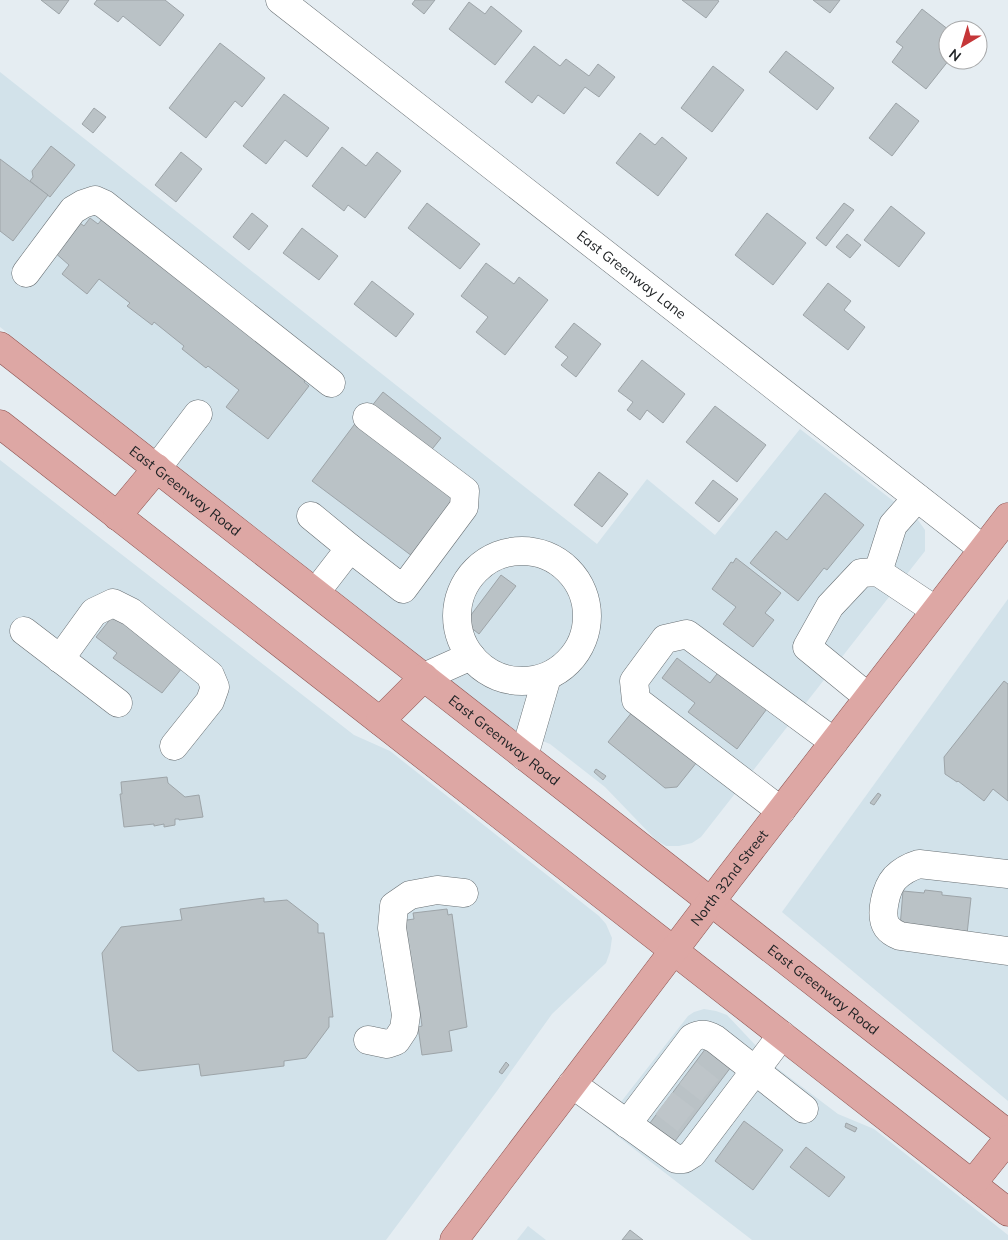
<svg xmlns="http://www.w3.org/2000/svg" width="1008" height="1240" viewBox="0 0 1008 1240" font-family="Mulish,sans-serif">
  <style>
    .built { fill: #d2e2ea }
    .building { fill: #bac2c6; stroke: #9da4a8 }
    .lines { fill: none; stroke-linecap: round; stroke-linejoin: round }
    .minor-tunnel { stroke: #bec5c9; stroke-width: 28; stroke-dasharray: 28 14; stroke-linecap: butt }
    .minor-casing { stroke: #697074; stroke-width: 29 }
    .major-casing { stroke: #8d5350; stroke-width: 29 }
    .minor { stroke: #fff; stroke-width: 28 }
    .major { stroke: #dda7a4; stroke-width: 28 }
    .labels { text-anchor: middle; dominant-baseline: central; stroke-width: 4; stroke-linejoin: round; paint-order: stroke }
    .street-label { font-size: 14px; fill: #212426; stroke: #fff }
  </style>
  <rect width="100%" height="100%" fill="#e5edf2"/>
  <g class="built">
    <path d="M 0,72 L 597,544 L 647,479 L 715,535 L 800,429 L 918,520 L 925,530 L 925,551 L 701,837 L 692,843 L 679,846 L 666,846 L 656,840 L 605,787 L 550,744 L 513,729 L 0,327 Z"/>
    <path d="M 0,460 L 354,735 L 390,751 L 599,916 L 606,924 L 612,938 L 610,952 L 606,963 L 552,1014 L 497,1091 L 386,1240 L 0,1240 Z"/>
    <path d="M 1008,599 L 1008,1101 L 782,912 Z"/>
    <path d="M 704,1009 L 716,1011 L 727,1015 L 777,1068 L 838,1114 L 874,1129 L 1008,1235 L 1008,1240 L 752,1240 L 603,1125 L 688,1016 L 694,1012 Z"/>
    <path d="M 528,1226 L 546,1240 L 517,1240 Z"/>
  </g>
  <g class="building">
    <path d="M 41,0 L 69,0 L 59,14 Z"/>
    <path d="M 97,0 L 165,0 L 184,15 L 160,46 L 123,16 L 118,22 L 94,4 Z"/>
    <path d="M 415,0 L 435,0 L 424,14 L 412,4 Z"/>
    <path d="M 682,0 L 717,0 L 719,1 L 706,18 Z"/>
    <path d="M 813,0 L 840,0 L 830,13 Z"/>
    <path d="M 469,2 L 485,14 L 491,6 L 522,31 L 495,65 L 449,29 Z"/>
    <path d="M 922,9 L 949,30 L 949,60 L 926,89 L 892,62 L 903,47 L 896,42 Z"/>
    <path d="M 220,43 L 265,78 L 242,107 L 235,101 L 206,138 L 169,108 Z"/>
    <path d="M 534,46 L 560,66 L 566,59 L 589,76 L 598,64 L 615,77 L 599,97 L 585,87 L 564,114 L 538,95 L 532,103 L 505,82 Z"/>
    <path d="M 786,51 L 834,88 L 817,110 L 769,72 Z"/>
    <path d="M 713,66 L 744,90 L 712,132 L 681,108 Z"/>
    <path d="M 284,94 L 329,128 L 307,157 L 285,140 L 266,164 L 243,146 Z"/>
    <path d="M 896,103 L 919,121 L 892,156 L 869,138 Z"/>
    <path d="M 94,108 L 106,117 L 93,133 L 82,124 Z"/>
    <path d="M 640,133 L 655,145 L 662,137 L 687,158 L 658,196 L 616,163 Z"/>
    <path d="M 51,146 L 75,165 L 50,197 L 30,181 L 33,177 L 32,171 Z"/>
    <path d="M 342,147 L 366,166 L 377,152 L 401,171 L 365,218 L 348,205 L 344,211 L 312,186 Z"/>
    <path d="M 181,152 L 202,169 L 176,202 L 155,185 Z"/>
    <path d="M 0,159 L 48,195 L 13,241 L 0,231 Z"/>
    <path d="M 427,203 L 480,244 L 460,269 L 408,228 Z"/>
    <path d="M 844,203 L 854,210 L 826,246 L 816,238 Z"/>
    <path d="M 891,206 L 925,233 L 899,267 L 864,240 Z"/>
    <path d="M 252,213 L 268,226 L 249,250 L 233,237 Z"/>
    <path d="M 767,213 L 806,243 L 773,285 L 735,255 Z"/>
    <path d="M 90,218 L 98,224 L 103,218 L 306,379 L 304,382 L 309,386 L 268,439 L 226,407 L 239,390 L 208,366 L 206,368 L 182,349 L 184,346 L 154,322 L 152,325 L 127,306 L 130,303 L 99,279 L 87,294 L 62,274 L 69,265 L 53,251 L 77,221 L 84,226 Z"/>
    <path d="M 302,228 L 338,256 L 319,280 L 283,253 Z"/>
    <path d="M 847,234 L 861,245 L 850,258 L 836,247 Z"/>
    <path d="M 486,263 L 514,284 L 519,277 L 548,300 L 505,355 L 476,332 L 488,317 L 461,296 Z"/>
    <path d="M 372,281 L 414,314 L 396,337 L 354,304 Z"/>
    <path d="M 828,283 L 851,301 L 844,310 L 865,327 L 848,350 L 803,315 Z"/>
    <path d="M 574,323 L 601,344 L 576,377 L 561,365 L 568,357 L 555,347 Z"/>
    <path d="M 642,360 L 685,394 L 663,423 L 647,410 L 640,420 L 627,410 L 633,402 L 618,391 Z"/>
    <path d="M 383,392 L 441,438 L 429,453 L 371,407 Z"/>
    <path d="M 715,406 L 766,445 L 737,482 L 686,442 Z"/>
    <path d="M 357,421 L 457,497 L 412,556 L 312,481 Z"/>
    <path d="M 599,472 L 628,494 L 602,527 L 574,505 Z"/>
    <path d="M 713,480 L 738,499 L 719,522 L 695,503 Z"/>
    <path d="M 825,493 L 864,525 L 827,570 L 824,568 L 798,601 L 750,563 L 776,531 L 787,540 Z"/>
    <path d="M 736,558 L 781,593 L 765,613 L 774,620 L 753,647 L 723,624 L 736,607 L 712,589 L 731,562 L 733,563 Z"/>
    <path d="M 501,575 L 516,586 L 479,634 L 465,623 Z"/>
    <path d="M 116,612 L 186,663 L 162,693 L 113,658 L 117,653 L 96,637 Z"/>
    <path d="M 677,658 L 710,683 L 723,666 L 772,702 L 737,749 L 688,712 L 695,703 L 662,678 Z"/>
    <path d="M 1004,681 L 1008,684 L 1008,801 L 993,789 L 984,801 L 958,781 L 957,782 L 945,774 L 944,757 Z"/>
    <path d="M 633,711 L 697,762 L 677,787 L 665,788 L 608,742 Z"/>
    <path d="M 596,769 L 606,776 L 603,780 L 594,772 Z"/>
    <path d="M 167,777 L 168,783 L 185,797 L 199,795 L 203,817 L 179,820 L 179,819 L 175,819 L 175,825 L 164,827 L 164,824 L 154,826 L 154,824 L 124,827 L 120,794 L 122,794 L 121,782 Z"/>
    <path d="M 878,793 L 881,795 L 874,805 L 870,803 Z"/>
    <path d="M 925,890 L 942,892 L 942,895 L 971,898 L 967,934 L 900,927 L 903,891 L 924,893 Z"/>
    <path d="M 264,898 L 264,902 L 287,900 L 318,924 L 318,933 L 324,933 L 333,1017 L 329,1017 L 329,1027 L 306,1058 L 284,1061 L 284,1066 L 201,1076 L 199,1064 L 138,1071 L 113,1051 L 102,953 L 121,927 L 182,920 L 180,909 Z"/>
    <path d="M 447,909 L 448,915 L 452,914 L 467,1027 L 449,1031 L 452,1051 L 422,1055 L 418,1027 L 422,1026 L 419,1003 L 410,1004 L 400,921 L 414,919 L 413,913 Z"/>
    <path d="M 706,1048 L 731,1067 L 669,1149 L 644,1131 Z"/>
    <path d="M 506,1062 L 509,1065 L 502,1074 L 499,1072 Z"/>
    <path d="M 744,1121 L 783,1150 L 753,1190 L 715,1161 Z"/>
    <path d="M 846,1123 L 857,1128 L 855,1132 L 845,1127 Z"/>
    <path d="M 806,1147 L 845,1177 L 829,1197 L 790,1167 Z"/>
    <path d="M 630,1230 L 643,1240 L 622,1240 Z"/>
  </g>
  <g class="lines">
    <g class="minor-tunnel">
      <path d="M 688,1073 L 712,1092"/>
      <path d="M 664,1103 L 690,1123"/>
    </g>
    <defs>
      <g id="minor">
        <path id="s1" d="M 280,0 L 983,549"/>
        <path d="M 26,273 L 73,210 L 83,204 L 95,200 L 104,204 L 331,383"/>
        <path d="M 157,468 L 198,414"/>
        <path d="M 311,516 L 350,548 L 316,592"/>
        <path d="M 350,548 L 403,589 L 464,507 L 465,491 L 367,417"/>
        <circle cx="522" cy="616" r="65"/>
        <path d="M 878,572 L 893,525 L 917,498"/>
        <path d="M 24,631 L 118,703"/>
        <path d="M 60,659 L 94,612 L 113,603 L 131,612 L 210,675 L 215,687 L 210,701 L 174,746"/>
        <path d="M 424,677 L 471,656"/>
        <path d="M 868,697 L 807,647 L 830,606 L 861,573 L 878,572 L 935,610"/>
        <path d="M 524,756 L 547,677"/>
        <path d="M 781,811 L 636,700 L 634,681 L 665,639 L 687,634 L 834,742"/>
        <path d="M 1007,951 L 900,936 C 895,934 890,931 887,927 C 879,915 886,888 895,878 C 902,871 909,867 919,864 L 1008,874"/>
        <path d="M 368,1040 L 387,1044 L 396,1041 L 404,1029 L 406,1015 L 392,928 L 394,906 L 410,895 L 437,890 L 464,893"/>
        <path d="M 572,1084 L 676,1159 L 684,1159 L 692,1154 L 782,1035"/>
        <path d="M 627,1124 L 692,1038 C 701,1033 706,1034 715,1039 L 804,1109"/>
      </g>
      <g id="major">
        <path id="s2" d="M 0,346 L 1008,1134"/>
        <path d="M 0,424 L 1008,1212"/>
        <path d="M 117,516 L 157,468"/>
        <path d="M 380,721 L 424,677"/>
        <path d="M 972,1184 L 1008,1139"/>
        <path id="s3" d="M 454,1240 L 728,879 L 1008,517"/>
      </g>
    </defs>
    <use href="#minor" class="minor-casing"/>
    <use href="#major" class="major-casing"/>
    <use href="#minor" class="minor"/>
    <use href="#major" class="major"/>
  </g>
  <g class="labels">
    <g class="street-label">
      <text stroke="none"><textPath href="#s1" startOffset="446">East Greenway Lane</textPath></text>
      <text stroke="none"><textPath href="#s2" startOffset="235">East Greenway Road</textPath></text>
      <text stroke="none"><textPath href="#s2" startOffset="640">East Greenway Road</textPath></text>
      <text stroke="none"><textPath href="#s3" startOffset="455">North 32nd Street</textPath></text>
      <text stroke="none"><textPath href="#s2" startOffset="1045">East Greenway Road</textPath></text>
    </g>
  </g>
  <g transform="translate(963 45) rotate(218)"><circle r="24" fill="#ffffff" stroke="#a6a7a8"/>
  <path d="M0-4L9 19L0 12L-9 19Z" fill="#c53638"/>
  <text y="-8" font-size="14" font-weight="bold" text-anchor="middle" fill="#212426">N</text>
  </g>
</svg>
